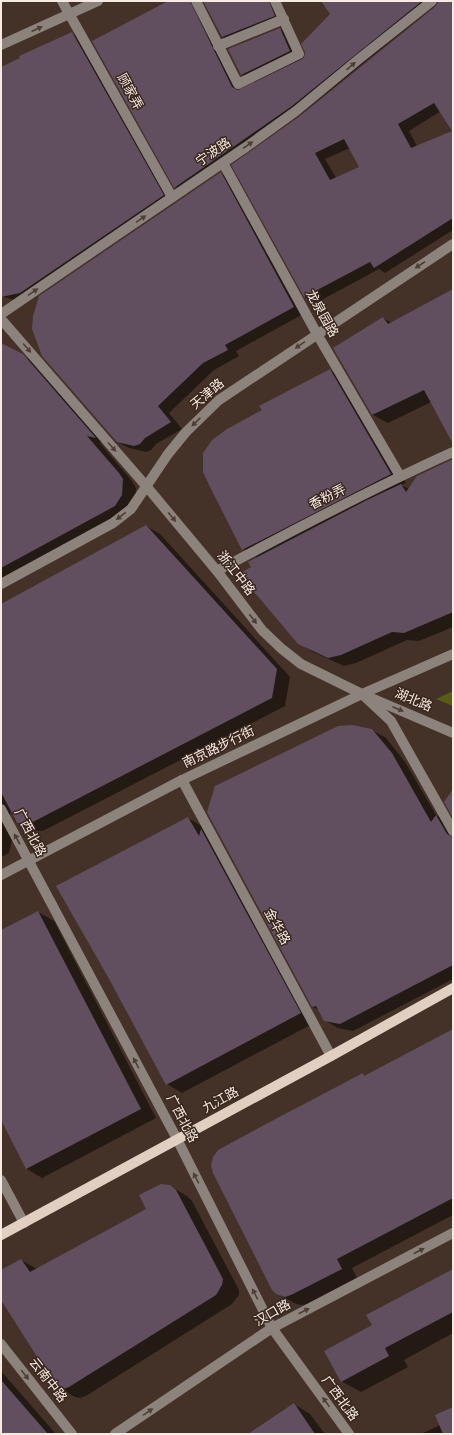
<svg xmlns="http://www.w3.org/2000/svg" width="454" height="1435" viewBox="0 0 454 1435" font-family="Overpass,'Noto Sans SC',sans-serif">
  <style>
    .green { fill: #595d14 }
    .shadow { fill: #0007; fill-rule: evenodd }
    .building { fill: #614f5f; fill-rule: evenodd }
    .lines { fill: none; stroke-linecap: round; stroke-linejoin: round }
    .minor { stroke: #8c837c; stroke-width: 10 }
    .major { stroke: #e1cfc1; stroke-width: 10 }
    .oneway { fill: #4e3e35 }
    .labels { text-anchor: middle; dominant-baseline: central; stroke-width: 3; stroke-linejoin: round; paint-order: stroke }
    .street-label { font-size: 13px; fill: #f6eae3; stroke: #39271d }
  </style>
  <rect width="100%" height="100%" fill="#443127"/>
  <path class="green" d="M 453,691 L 453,706 L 436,699 Z"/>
  <g class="shadow">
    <path d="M 170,1 L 278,1 L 285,22 L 234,43 L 222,37 L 204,1 L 202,3 L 200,8 L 241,90 L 256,83 L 242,75 L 280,29 L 292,36 L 303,60 L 332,14 L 334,1 L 453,1 L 453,130 L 441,111 L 409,131 L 417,146 L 453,131 L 453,230 L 385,273 L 379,269 L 316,303 L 305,297 L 233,165 L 300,117 L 437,7 L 439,2 L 303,112 L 186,194 L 175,187 ZM 350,148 L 360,167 L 336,178 L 325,159 Z"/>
    <path d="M 72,33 L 81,39 L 172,201 L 17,301 L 1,296 L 1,69 Z"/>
    <path d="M 221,173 L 232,180 L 305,313 L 236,351 L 239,356 L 214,370 L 169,413 L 182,429 L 156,444 L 151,450 L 146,452 L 129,448 L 118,442 Z"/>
    <path d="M 453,290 L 453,442 L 431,402 L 388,423 L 373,415 L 334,349 L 383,318 L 392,323 Z"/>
    <path d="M 1,344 L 36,363 L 107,444 L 99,442 L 132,481 L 136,488 L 135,503 L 129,513 L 1,583 Z"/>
    <path d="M 330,370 L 345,379 L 406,483 L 401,485 L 409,489 L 453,460 L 453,627 L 419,641 L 407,640 L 356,663 L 344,666 L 313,652 L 298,643 L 253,568 L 258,558 L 243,549 L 263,411 Z"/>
    <path d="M 146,526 L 160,534 L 290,677 L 285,706 L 43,831 L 30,830 L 16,822 L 11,812 L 8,818 L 14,831 L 9,853 L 1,857 L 1,605 Z"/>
    <path d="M 372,730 L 386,738 L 405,762 L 436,815 L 449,823 L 453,829 L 453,979 L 353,1031 L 338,1028 L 324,1020 L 319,1010 L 313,1007 Z"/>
    <path d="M 188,818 L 203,827 L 316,1022 L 182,1093 L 167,1084 Z"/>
    <path d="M 38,912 L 54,921 L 156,1118 L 42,1178 L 27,1169 L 1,1118 L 1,931 Z"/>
    <path d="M 453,1031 L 453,1215 L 352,1268 L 357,1278 L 307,1304 L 301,1305 L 296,1304 L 280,1295 L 363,1075 L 366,1076 Z"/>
    <path d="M 170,1186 L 187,1196 L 192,1201 L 239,1290 L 239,1295 L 232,1304 L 86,1396 L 80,1398 L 75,1397 L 58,1387 L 1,1298 L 1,1272 L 21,1260 L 37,1269 L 147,1209 Z"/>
    <path d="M 453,1270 L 453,1333 L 404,1360 L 408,1367 L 361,1392 L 341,1381 L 373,1325 Z"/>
    <path d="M 1,1371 L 56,1434 L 1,1434 Z"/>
    <path d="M 294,1404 L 310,1414 L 325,1434 L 250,1434 Z"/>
    <path d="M 453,1408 L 453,1434 L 421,1434 L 440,1425 Z"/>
  </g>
  <g class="building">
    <path d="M 168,1 L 190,1 L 232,87 L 238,90 L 304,58 L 305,52 L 301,44 L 330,14 L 321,1 L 422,1 L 292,106 L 174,188 L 92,41 Z"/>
    <path d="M 203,1 L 269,1 L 275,16 L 222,37 Z"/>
    <path d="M 438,1 L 453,1 L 453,218 L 374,268 L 370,262 L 304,297 L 231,165 L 300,116 L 436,6 ZM 434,103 L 452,131 L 411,148 L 398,124 ZM 344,139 L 359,167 L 330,180 L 315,153 Z"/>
    <path d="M 280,28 L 290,51 L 241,75 L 228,49 Z"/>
    <path d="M 72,32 L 164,195 L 20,293 L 1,297 L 1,67 L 20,58 L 19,56 Z"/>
    <path d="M 221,172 L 294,307 L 225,345 L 228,350 L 203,363 L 158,406 L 171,422 L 145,438 L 140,444 L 134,446 L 117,442 L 42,356 L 32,329 L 33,316 L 39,296 Z"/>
    <path d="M 453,289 L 453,444 L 424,390 L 372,415 L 333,348 L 383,317 L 388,324 Z"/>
    <path d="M 1,343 L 23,354 L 96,438 L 87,436 L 119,473 L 123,479 L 122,495 L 115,506 L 1,568 Z"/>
    <path d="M 330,369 L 391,474 L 242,550 L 211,489 L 203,472 L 203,453 L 212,440 L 227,429 L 262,410 L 259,406 Z"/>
    <path d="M 453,459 L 453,612 L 404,633 L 392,632 L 341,655 L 328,658 L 298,644 L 239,574 L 251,567 L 248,562 L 367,500 L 401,484 L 406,492 L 417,476 Z"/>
    <path d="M 146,525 L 277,669 L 272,698 L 29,824 L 17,823 L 1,792 L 1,604 Z"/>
    <path d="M 352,725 L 372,729 L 392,753 L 431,822 L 436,815 L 447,834 L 453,837 L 453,965 L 340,1024 L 324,1021 L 316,1006 L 312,1007 L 207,812 L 215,786 L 338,726 Z"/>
    <path d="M 453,789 L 453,818 L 444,802 Z"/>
    <path d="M 188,817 L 199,836 L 201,829 L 301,1013 L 166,1085 L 108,977 L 56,886 Z"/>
    <path d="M 38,911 L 141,1109 L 26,1169 L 1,1120 L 1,930 Z"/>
    <path d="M 453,1029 L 453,1198 L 337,1259 L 342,1269 L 291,1295 L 285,1297 L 276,1294 L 272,1290 L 213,1173 L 211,1165 L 213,1157 L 218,1150 L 266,1124 L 363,1073 L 364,1076 Z"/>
    <path d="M 161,1184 L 170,1185 L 176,1190 L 223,1279 L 222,1285 L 216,1295 L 69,1387 L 63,1389 L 57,1388 L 1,1300 L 1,1270 L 21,1259 L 30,1272 L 146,1209 L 139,1195 Z"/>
    <path d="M 453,1269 L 453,1312 L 385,1348 L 389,1356 L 341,1382 L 324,1351 L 372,1325 L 366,1315 Z"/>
    <path d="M 1,1380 L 48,1434 L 1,1434 Z"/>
    <path d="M 294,1403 L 315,1434 L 248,1434 Z"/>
    <path d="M 453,1407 L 453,1434 L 443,1434 L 435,1415 Z"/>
  </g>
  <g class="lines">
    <g class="minor">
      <path d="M 62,1 L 172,197"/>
      <path d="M 196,1 L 238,84 L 299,54 L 275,1"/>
      <path d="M 1,45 L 98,1"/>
      <path d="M 218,46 L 284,19"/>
      <path d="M 223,163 L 317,334 L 400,476"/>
      <path d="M 1,314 L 246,147 L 296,111 L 359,59 L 432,1"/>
      <path d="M 1,319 L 147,487 L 217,571 L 262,630 L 282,649 L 301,664 L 362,694 L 391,721 L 453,831"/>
      <path d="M 217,571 C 295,529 373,488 453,452"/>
      <path d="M 1,584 L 113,523 L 131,509 L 168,454 L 186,432 L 219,400 L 453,244"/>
      <path d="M 369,697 L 453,733"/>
      <path d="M 182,780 L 331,1056"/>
      <path d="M 1,809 L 177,1139 L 272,1328 L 349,1434"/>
      <path d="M 1,875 L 182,780 L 362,694 L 453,654"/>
      <path d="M 1,1180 L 24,1223"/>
      <path d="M 1,1344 L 72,1434"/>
      <path d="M 115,1434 L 272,1328 L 453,1233"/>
    </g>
    <path class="major" d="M 1,1235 L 331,1056 L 453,988"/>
  </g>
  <defs><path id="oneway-solid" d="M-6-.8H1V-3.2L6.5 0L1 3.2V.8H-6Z"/></defs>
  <g class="oneway">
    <use href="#oneway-solid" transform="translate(37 29) rotate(-24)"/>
    <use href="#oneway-solid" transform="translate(351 66) rotate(-40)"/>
    <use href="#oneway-solid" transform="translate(248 145) rotate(-35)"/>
    <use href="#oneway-solid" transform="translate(141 219) rotate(-34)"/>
    <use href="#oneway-solid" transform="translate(420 265) rotate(147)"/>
    <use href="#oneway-solid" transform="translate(33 292) rotate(-34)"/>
    <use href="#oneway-solid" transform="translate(300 345) rotate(146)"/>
    <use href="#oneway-solid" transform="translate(27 348) rotate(49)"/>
    <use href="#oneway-solid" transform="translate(196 422) rotate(136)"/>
    <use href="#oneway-solid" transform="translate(112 447) rotate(49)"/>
    <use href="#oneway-solid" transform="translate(121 516) rotate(143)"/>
    <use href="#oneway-solid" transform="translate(172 517) rotate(50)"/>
    <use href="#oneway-solid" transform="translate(253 619) rotate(53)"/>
    <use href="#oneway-solid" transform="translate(398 709) rotate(23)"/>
    <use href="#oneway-solid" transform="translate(17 839) rotate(-119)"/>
    <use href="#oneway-solid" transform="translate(136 1063) rotate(-118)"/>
    <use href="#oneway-solid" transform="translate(196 1178) rotate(-117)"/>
    <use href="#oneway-solid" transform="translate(419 1251) rotate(-27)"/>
    <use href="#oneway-solid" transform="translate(255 1294) rotate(-117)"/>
    <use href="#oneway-solid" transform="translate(304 1311) rotate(-27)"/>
    <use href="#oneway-solid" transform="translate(25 1375) rotate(52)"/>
    <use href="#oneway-solid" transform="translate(326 1402) rotate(-126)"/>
    <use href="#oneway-solid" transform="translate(148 1412) rotate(-34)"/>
  </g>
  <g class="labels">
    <g class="street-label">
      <text transform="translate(129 92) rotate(61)">顾家弄</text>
      <text transform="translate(214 153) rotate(-34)">宁波路</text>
      <text transform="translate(321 314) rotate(61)">龙泉园路</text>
      <text transform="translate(208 395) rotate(-40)">天津路</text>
      <text transform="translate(328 498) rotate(-27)">香粉弄</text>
      <text transform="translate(235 574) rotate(52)">浙江中路</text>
      <text transform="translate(413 701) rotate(23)">湖北路</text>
      <text transform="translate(219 748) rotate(-26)">南京路步行街</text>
      <text transform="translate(29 833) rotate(62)">广西北路</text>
      <text transform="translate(276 927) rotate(61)">金华路</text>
      <text transform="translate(221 1101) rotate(-29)">九江路</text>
      <text transform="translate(181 1119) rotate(62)">广西北路</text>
      <text transform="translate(273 1314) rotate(-30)">汉口路</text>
      <text transform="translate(47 1381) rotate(52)">云南中路</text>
      <text transform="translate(339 1399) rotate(54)">广西北路</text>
    </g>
  </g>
  <rect width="454" height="1435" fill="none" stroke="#f6eae3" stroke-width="4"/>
</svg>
